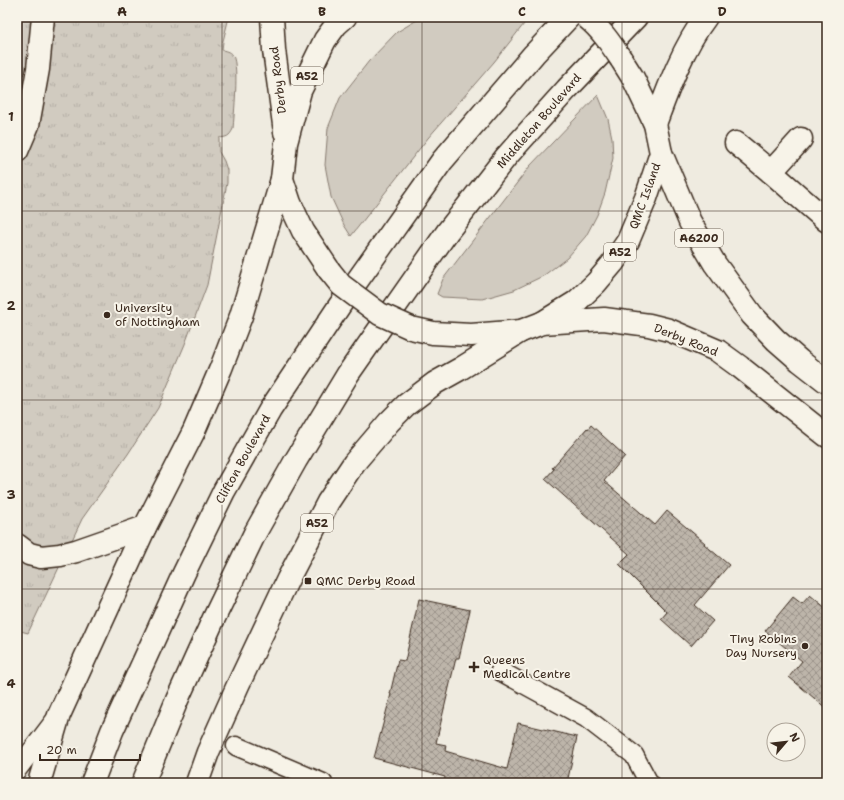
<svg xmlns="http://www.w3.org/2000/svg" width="844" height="800" viewBox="0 0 844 800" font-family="'Shantell Sans',sans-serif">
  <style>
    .grass { fill: #d1cbc0; stroke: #867a6f }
    .park { fill: url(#park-tufts); stroke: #867a6f }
    .building { fill: url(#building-cross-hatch); stroke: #3b2a1e }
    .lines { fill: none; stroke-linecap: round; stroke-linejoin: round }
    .service-casing { stroke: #3b2a1e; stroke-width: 21 }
    .minor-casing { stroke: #3b2a1e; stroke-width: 25 }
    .tertiary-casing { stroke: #3b2a1e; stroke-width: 25 }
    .primary-casing { stroke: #3b2a1e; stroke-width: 25 }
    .trunk-casing { stroke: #3b2a1e; stroke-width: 25 }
    .service { stroke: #f7f3e8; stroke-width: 18 }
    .minor { stroke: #f7f3e8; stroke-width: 22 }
    .tertiary { stroke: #f7f3e8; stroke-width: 22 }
    .primary { stroke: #f7f3e8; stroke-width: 22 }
    .trunk { stroke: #f7f3e8; stroke-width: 22 }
    .trunk-bridge-casing { stroke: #3b2a1e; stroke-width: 25; stroke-linecap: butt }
    .trunk-bridge { stroke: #f7f3e8; stroke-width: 22 }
    .grid { fill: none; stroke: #3b2a1e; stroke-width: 1; stroke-opacity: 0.55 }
    .poi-dot { fill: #3b2a1e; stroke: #f7f3e8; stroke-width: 1.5 }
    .labels { text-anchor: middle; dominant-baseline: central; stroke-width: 4; stroke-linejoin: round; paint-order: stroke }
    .shield { fill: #f7f3e8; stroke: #73665b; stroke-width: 1 }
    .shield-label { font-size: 11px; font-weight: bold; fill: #3b2a1e }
    .street-label { font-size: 12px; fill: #3b2a1e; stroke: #f7f3e8 }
    .poi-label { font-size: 12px; fill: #3b2a1e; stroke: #f7f3e8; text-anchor: start }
    .neatline { fill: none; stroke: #3b2a1e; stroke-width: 1.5 }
    .grid-label { font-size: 13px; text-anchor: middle; font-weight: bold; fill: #3b2a1e }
  </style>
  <defs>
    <pattern id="park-tufts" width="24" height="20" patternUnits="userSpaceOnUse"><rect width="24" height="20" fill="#d1cbc0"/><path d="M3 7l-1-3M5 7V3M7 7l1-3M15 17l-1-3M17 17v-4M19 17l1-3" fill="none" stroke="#b4aea5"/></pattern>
    <pattern id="building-cross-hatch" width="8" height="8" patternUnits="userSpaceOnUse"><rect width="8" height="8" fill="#bdb5aa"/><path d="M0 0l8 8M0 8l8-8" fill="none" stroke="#9b938a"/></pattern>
  </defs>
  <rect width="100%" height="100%" fill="#efebe0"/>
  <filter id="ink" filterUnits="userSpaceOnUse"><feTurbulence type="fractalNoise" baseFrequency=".025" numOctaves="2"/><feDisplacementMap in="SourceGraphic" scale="8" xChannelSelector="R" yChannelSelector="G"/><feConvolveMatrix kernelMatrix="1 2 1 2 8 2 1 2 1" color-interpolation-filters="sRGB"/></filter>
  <g filter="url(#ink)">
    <g class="grass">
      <path d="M 425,17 L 510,17 L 519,19 L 524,24 L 494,62 L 428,138 L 351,236 L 344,225 L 331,197 L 325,165 L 328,128 L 340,98 L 369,61 L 397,32 L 417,20 Z"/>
      <path d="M 598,95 L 608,119 L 612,138 L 613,158 L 605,193 L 597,215 L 586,236 L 567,258 L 543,276 L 514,290 L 482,299 L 442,297 L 437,294 L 443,279 L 530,166 Z"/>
    </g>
    <path class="park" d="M 17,17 L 229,17 L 223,41 L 222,50 C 227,51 230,52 233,56 C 239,67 234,115 233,129 C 229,137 227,137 219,138 L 219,152 L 224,161 L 227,170 L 227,183 L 207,285 L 185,344 L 158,408 L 128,454 L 82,519 L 28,633 L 17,630 Z"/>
    <g class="building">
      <path d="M 591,425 L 625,456 L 604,481 L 655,525 L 667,511 L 705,543 L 704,544 L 729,565 L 695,605 L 713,621 L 691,646 L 661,619 L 667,612 L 619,564 L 629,554 L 545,479 L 554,469 L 552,468 L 587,428 L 588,429 Z"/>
      <path d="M 810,595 L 827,609 L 827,709 L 789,677 L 802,661 L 765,631 L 793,597 L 802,604 Z"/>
      <path d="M 419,599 L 470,610 L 459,658 L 456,658 L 436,743 L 446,745 L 445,751 L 507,769 L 518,723 L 577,737 L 567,783 L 444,783 L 445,777 L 374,758 L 391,694 L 390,694 L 398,660 L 405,661 Z"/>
    </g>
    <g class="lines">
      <defs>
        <g id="service">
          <path d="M 500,671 L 586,718 L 634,755 L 649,783"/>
          <path d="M 236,746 L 323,783"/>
          <path d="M 17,770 L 55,720"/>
        </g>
        <g id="minor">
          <path d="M 736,143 L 771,172 L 827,221"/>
          <path d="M 771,172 L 801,139"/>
        </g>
        <g id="tertiary">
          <path d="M 17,151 L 28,125 L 38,69 L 43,17"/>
          <path d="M 17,545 L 29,554 L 41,557 L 60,555 L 76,551 L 145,527"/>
        </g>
        <g id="primary">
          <path d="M 661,153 L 690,222 L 715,264 L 752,315 L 776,340 L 800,361 L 827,382"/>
          <path d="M 542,323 L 604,319 L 649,325 L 669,330 L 718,351 L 740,367 L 827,436"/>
        </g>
        <g id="trunk">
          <path d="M 272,17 L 274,50 L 285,132"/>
          <path d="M 655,124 C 668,89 683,47 706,17"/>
          <path d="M 329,270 L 303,231 L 290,203 L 282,179 L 286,143 L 300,91 L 325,40 L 336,25 L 345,17"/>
          <path d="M 411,328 L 433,333 L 471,335 L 521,331 L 542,323 L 576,302 L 596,283 L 613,263 L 628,241 L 646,198 L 661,153 L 655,124 L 633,78 L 621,59"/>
          <path d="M 39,783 L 59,715 L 145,527 L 194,431 L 221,368 L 241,316 L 282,179"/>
          <path d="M 92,783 L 112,731 L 184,573 L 224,491 L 270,410 L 340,305 L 442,161 L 534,54 L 569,17"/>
          <path d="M 143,783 L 177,700 L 214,618 L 255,533 L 296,460 L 348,374 L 448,231 L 506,157 L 567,89 L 636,17"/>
          <path d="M 197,783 L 208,752 L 238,685 L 288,579 L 328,502 L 354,463 L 389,422 L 406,405 L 435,383 L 460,369 L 521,331"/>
        </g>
      </defs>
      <use href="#service" class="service-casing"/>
      <use href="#minor" class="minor-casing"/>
      <use href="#tertiary" class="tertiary-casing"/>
      <use href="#primary" class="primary-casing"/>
      <use href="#trunk" class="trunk-casing"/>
      <use href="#service" class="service"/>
      <use href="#minor" class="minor"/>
      <use href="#tertiary" class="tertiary"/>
      <use href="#primary" class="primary"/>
      <use href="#trunk" class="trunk"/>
      <defs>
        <g id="trunk-bridge">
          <path d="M 586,17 C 601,29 611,44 621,59"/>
          <path d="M 329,270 L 341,285 L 380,314 L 411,328"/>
        </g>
      </defs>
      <use href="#trunk-bridge" class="trunk-bridge-casing"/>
      <use href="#trunk-bridge" class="trunk-bridge"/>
    </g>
  </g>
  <path class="grid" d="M 222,17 L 222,783M 422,17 L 422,783M 622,17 L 622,783M 17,211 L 827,211M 17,400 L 827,400M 17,589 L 827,589"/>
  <g class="poi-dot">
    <circle cx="107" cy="315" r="4"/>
    <rect x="304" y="577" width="8" height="8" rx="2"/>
    <circle cx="805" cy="646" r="4"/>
    <path d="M472 661h4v4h4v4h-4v4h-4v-4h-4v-4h4z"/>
  </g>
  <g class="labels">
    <g class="shield">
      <rect x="291" y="67" width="32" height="18" rx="3"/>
      <rect x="675" y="229" width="48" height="18" rx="3"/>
      <rect x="604" y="243" width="32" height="18" rx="3"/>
      <rect x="301" y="514" width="32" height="18" rx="3"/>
    </g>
    <g class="shield-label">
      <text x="307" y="76">A52</text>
      <text x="699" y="238">A6200</text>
      <text x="620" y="252">A52</text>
      <text x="317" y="523">A52</text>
    </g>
    <g class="street-label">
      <text transform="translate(278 80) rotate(-97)">Derby Road</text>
      <text transform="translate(539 121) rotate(-49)">Middleton Boulevard</text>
      <text transform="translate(645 196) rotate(-70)">QMC Island</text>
      <text transform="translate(686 340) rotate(22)">Derby Road</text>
      <text transform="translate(243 459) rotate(-61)">Clifton Boulevard</text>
    </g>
    <g class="poi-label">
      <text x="115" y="308">University<tspan x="115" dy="14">of Nottingham</tspan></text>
      <text x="316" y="581">QMC Derby Road</text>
      <text x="797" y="639" text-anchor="end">Tiny Robins<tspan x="797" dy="14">Day Nursery</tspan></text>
      <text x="483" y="660">Queens<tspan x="483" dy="14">Medical Centre</tspan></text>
    </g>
  </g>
  <rect width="844" height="800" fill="none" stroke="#f7f3e8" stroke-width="44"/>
  <g transform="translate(786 742) rotate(62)"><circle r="19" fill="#f7f3e8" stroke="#aca397"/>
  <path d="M0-3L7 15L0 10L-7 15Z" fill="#3b2a1e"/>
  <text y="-6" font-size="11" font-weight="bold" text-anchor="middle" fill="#3b2a1e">N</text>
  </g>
  <path d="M40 754v6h100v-6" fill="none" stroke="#3b2a1e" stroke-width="2"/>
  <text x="46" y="754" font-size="12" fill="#3b2a1e" stroke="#f7f3e8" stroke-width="3" paint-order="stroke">20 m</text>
  <rect x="22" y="22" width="800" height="756" class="neatline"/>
  <g class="grid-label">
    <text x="122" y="16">A</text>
    <text x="322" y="16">B</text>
    <text x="522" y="16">C</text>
    <text x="722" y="16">D</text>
    <text x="11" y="121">1</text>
    <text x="11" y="310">2</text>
    <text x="11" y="499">3</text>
    <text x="11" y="688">4</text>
  </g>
</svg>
